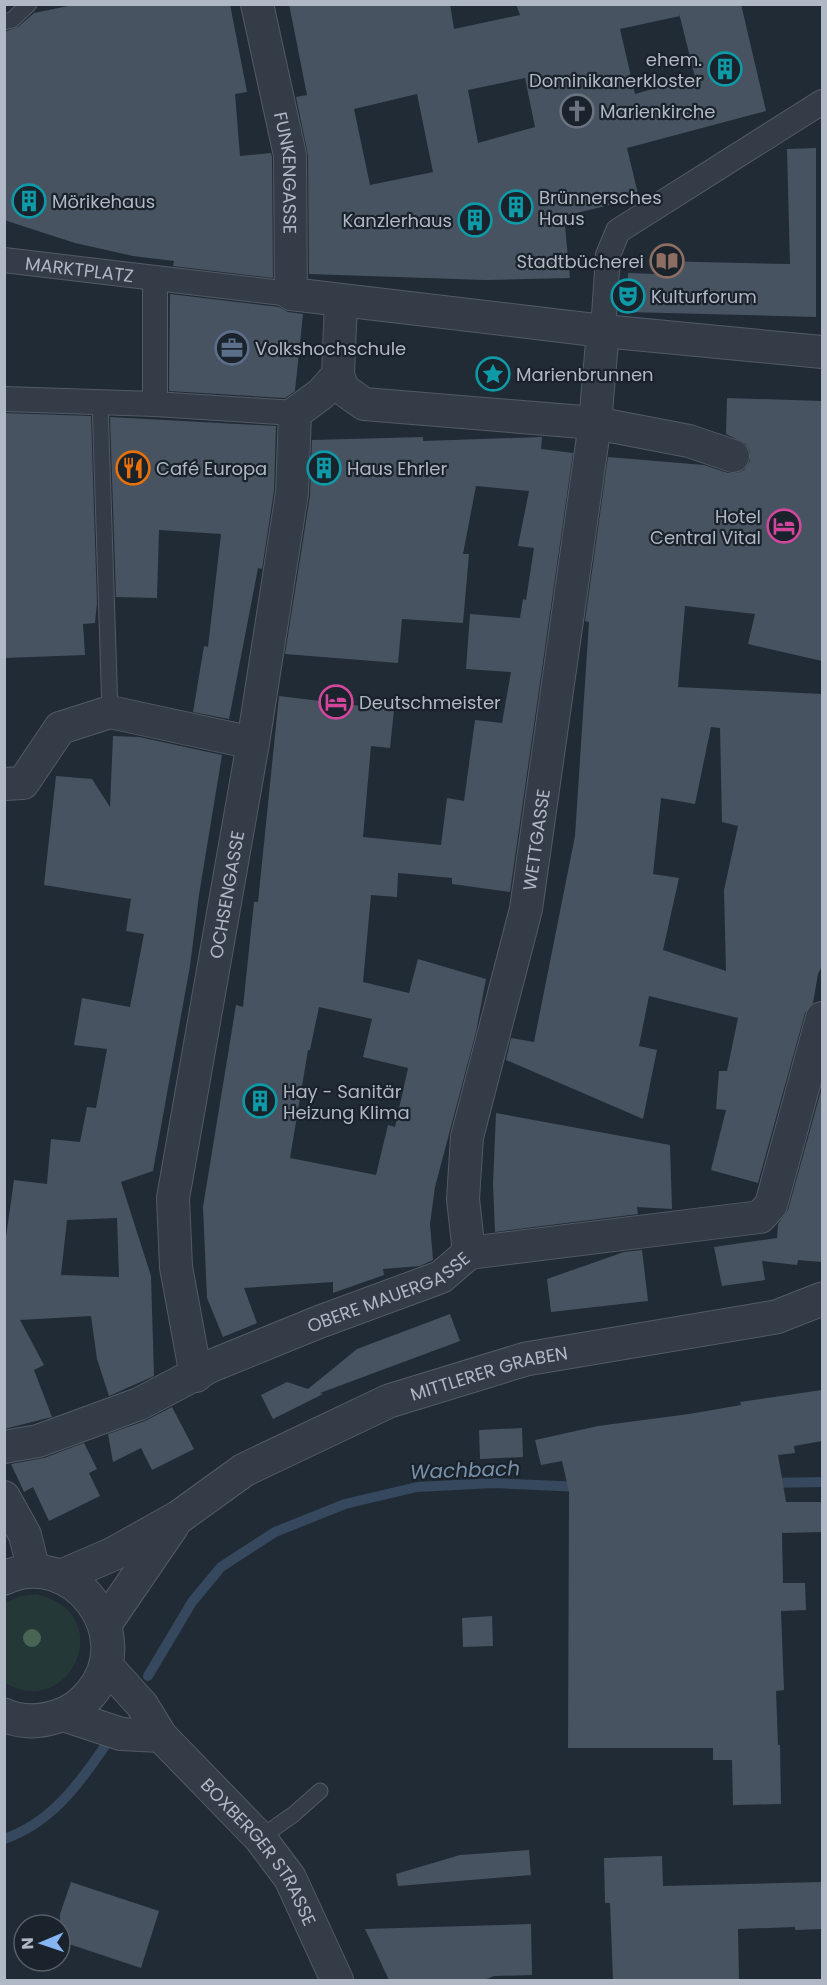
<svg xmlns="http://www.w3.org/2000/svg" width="827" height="1985" viewBox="0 0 827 1985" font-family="Poppins,sans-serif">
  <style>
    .green { fill: #243838 }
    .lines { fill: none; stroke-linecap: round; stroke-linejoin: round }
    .stream { stroke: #35485d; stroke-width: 10 }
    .building { fill: #475360; fill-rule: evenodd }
    .service-casing { stroke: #525b65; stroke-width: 17 }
    .pedestrian-casing { stroke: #525b65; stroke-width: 26 }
    .minor-casing { stroke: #525b65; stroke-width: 34 }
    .tertiary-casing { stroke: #525b65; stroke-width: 35 }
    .service { stroke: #343d47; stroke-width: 15 }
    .pedestrian { stroke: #343d47; stroke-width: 24 }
    .minor { stroke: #343d47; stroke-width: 32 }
    .tertiary { stroke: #343d47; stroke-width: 33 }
    .tree { fill: #486455 }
    .labels { text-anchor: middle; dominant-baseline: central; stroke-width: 4.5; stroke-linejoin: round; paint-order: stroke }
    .poi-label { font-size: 18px; fill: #afb8c4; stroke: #1a222b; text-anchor: start }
    .street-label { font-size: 18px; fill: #afb8c4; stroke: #1a222b }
    .water-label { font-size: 20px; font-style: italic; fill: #7890aa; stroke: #1a222b }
  </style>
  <rect width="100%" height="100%" fill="#212b36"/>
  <path class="green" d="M 36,1594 C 122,1615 67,1723 4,1682 L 5,1603 L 20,1596 Z"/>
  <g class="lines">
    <g class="stream">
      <path d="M 769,1483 L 822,1482"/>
      <path d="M 148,1676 L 192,1602 L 221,1567 L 275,1532 L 345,1504 L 417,1487 L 494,1483 L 582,1487"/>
      <path d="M 4,1839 C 51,1823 79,1784 105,1746"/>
    </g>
  </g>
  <g class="building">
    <path d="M 78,4 L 230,4 L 247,92 L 235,94 L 240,156 L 271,153 L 272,157 L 273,278 L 173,266 L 174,261 L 133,256 L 75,243 L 4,220 L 4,32 L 18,27 L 34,13 Z"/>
    <path d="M 289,4 L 450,4 L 454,29 L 520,15 L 516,4 L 741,4 L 766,111 L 627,148 L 639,198 L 564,216 L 570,278 L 485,280 L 309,274 L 308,155 L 296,97 L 307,95 ZM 679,13 L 695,77 L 635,94 L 620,29 L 680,16 ZM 525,78 L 535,127 L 478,143 L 468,90 ZM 417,94 L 433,172 L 370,185 L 354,109 Z"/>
    <path d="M 816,148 L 816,317 L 627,312 L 628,273 L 655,274 L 655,261 L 790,264 L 787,149 Z"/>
    <path d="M 170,294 L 279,307 L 288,312 L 303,314 L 295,391 L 285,398 L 169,391 Z"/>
    <path d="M 727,398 L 822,401 L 822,661 L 748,644 L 755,614 L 685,606 L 678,687 L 822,694 L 822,966 L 818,974 L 813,1003 L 805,1013 L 758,1183 L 711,1170 L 726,1110 L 716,1109 L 719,1071 L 727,1071 L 738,1018 L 649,996 L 639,1046 L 657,1050 L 643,1119 L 506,1060 L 511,1038 L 534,1042 L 575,836 L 589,622 L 585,621 L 608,457 L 704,465 L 728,473 L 737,473 L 744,470 L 750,461 L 750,452 L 746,444 L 726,434 ZM 711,727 L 720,728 L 722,822 L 738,826 L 724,890 L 726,971 L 663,950 L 679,878 L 653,874 L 661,798 L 695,804 Z"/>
    <path d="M 4,413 L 91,416 L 97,603 L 95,623 L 83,624 L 85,655 L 4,658 Z"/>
    <path d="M 110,417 L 276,426 L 274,491 L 262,569 L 258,568 L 229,719 L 193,712 L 204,646 L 208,647 L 221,534 L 159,530 L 157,598 L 116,597 Z"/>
    <path d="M 423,437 L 423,441 L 542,437 L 541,449 L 573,453 L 510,892 L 452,884 L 452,878 L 398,873 L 397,897 L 371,895 L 363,982 L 409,993 L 418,959 L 486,979 L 476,1032 L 435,1187 L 430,1224 L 433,1260 L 420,1266 L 383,1269 L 384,1275 L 333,1293 L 333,1282 L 244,1288 L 257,1323 L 223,1337 L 207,1298 L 203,1207 L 236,1005 L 243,1007 L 254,902 L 258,902 L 279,696 L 394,710 L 390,748 L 371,746 L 363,837 L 441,845 L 447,798 L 464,801 L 475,720 L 502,723 L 511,672 L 466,669 L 470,614 L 520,618 L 523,599 L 526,600 L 534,548 L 518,546 L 529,491 L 476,486 L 463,554 L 469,554 L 463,623 L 402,619 L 398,663 L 285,654 L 310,496 L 312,440 ZM 319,1007 L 372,1019 L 363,1057 L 408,1068 L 395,1127 L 388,1125 L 376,1175 L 290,1158 L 308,1050 L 310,1050 Z"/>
    <path d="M 113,736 L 139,737 L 222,755 L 199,895 L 190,966 L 153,1171 L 121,1182 L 151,1276 L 154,1376 L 109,1396 L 97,1359 L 91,1316 L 20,1320 L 44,1365 L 34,1370 L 52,1417 L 4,1429 L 4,1251 L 14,1180 L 47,1184 L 51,1139 L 80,1142 L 87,1107 L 96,1108 L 107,1049 L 74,1045 L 82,998 L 130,1007 L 144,934 L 126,931 L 131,899 L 44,885 L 56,776 L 92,779 L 110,807 ZM 117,1218 L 119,1277 L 61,1275 L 67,1220 Z"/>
    <path d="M 822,1087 L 822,1262 L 798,1260 L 797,1265 L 762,1261 L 765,1280 L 722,1286 L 714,1247 L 777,1238 L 778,1224 L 788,1210 Z"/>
    <path d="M 496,1113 L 670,1145 L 672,1209 L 637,1207 L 638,1214 L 495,1232 L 493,1184 Z"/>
    <path d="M 642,1250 L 648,1301 L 551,1312 L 547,1279 L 624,1252 Z"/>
    <path d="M 450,1314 L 460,1341 L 320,1393 L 323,1394 L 273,1419 L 261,1395 L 287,1382 L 308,1389 L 357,1349 Z"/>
    <path d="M 822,1390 L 822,1441 L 794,1446 L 795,1453 L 778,1455 L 786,1502 L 822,1502 L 822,1532 L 782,1533 L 783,1583 L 805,1583 L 806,1610 L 781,1611 L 784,1690 L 776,1691 L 778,1745 L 780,1745 L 781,1804 L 733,1805 L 732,1760 L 713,1760 L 713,1748 L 568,1748 L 569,1492 L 562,1461 L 541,1465 L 535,1440 L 598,1426 L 689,1414 L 741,1405 L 740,1402 Z"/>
    <path d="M 172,1407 L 194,1449 L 152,1470 L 141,1448 L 113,1462 L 108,1434 L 145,1421 Z"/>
    <path d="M 522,1428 L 523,1457 L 480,1459 L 479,1430 Z"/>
    <path d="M 84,1443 L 97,1469 L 89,1473 L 100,1496 L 49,1521 L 33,1487 L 24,1492 L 11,1464 L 44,1458 Z"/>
    <path d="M 492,1616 L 493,1646 L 463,1647 L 462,1618 Z"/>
    <path d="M 529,1850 L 531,1875 L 398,1886 L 396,1874 L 460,1855 Z"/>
    <path d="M 662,1856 L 663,1886 L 822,1882 L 822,1929 L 795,1930 L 795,1927 L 738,1929 L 739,1980 L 613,1980 L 610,1903 L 605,1903 L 604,1858 Z"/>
    <path d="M 71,1882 L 159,1911 L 141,1968 L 60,1941 L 60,1914 Z"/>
    <path d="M 531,1924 L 532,1975 L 494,1976 L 484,1980 L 389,1980 L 365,1929 Z"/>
  </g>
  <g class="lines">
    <defs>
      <g id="service">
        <path d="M 4,22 L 12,20 L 29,4"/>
        <path d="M 100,402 L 110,712"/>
        <path d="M 260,1838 L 294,1814 L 320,1791"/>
      </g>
      <g id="pedestrian">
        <path id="s1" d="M 4,260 L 291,294"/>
        <path d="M 603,331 L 608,255 L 618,231 L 822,102"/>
        <path d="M 4,399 L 155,404 L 295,413"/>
        <path d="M 155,404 L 155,278"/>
      </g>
      <g id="minor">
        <path id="s2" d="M 257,4 L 290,155 L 291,294 L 603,331 L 822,352"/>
        <path d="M 341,301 L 338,375 L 343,389 L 364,404 L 595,423 L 603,331"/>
        <path d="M 4,784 L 23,783 L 60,728 L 110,712 L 253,743"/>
        <path id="s3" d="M 469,1253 L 463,1199 L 467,1137 L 526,909 L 595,423 L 689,441 L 733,456"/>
        <path id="s4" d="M 196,1376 L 176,1267 L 173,1198 L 253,743 L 292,493 L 295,413 L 321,394 L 338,375"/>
        <path id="s5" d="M 4,1447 L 38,1441 L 139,1404 L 211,1366 L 319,1322 L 441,1277 L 469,1253 L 760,1217 L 771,1205 L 822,1018"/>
        <path d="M 4,1497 L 25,1535 L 34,1571"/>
        <path id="s6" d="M 106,1665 L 142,1705 L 161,1736 L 260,1838 L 290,1878 L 337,1980"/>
        <path d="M 64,1715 L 121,1734 L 161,1736"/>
      </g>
      <g id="tertiary">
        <path id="s7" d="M 62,1576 L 113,1554 L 179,1517 L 244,1470 L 389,1401 L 526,1359 L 776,1317 L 822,1299"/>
        <path d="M 4,1578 C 73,1546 140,1635 91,1693 C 83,1703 72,1712 58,1716 C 41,1722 22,1723 4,1715"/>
        <path d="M 105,1624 L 172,1526"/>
      </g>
    </defs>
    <use href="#service" class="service-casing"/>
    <use href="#pedestrian" class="pedestrian-casing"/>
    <use href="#minor" class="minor-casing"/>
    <use href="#tertiary" class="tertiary-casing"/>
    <use href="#service" class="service"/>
    <use href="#pedestrian" class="pedestrian"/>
    <use href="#minor" class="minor"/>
    <use href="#tertiary" class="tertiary"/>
  </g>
  <circle class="tree" cx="32" cy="1638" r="9"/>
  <defs>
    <symbol id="building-ring" viewBox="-11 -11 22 22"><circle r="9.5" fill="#1a222b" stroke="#0f9aa8" stroke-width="1.5"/><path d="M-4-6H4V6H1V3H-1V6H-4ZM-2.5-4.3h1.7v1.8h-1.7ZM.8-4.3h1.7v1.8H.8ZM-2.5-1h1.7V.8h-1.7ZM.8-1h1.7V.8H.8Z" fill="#0f9aa8"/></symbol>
    <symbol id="church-ring" viewBox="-11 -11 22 22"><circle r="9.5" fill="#1a222b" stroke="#6b7280" stroke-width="1.5"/><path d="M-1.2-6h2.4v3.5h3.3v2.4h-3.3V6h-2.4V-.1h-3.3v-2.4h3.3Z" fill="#6b7280"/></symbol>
    <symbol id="library-ring" viewBox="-11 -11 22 22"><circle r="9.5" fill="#1a222b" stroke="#8d6e63" stroke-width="1.5"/><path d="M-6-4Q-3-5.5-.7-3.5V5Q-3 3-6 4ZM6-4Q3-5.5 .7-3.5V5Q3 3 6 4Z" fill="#8d6e63"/></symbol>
    <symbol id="theatre-ring" viewBox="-11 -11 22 22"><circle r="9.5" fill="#1a222b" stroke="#0f9aa8" stroke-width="1.5"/><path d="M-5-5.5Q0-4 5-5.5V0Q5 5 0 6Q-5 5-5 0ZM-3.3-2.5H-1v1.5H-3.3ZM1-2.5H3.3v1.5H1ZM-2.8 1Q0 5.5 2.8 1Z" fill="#0f9aa8"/></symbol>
    <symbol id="office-ring" viewBox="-11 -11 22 22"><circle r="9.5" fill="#1a222b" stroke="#5c6f8a" stroke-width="1.5"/><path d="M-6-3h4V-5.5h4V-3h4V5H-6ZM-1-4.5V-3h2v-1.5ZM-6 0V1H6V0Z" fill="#5c6f8a"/></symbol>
    <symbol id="sight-ring" viewBox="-11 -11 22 22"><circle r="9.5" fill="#1a222b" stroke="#0f9aa8" stroke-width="1.5"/><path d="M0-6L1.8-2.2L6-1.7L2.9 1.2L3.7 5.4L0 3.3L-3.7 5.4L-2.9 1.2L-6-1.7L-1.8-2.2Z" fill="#0f9aa8"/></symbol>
    <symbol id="restaurant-ring" viewBox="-11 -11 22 22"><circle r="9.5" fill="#1a222b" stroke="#e8710a" stroke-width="1.5"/><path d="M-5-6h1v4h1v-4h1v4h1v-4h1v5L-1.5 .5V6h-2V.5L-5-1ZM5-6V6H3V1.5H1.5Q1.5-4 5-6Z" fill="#e8710a"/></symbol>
    <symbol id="hotel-ring" viewBox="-11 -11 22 22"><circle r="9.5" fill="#1a222b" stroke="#d1479c" stroke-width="1.5"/><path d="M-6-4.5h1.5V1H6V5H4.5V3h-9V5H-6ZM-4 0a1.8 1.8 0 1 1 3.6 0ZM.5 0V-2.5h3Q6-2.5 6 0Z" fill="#d1479c"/></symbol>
  </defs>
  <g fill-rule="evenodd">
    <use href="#building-ring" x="706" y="50" width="38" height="38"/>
    <use href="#church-ring" x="558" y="92" width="38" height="38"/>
    <use href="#building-ring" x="10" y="182" width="38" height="38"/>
    <use href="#building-ring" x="497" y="188" width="38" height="38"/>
    <use href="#building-ring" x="456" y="201" width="38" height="38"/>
    <use href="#library-ring" x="648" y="242" width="38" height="38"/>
    <use href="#theatre-ring" x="609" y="277" width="38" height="38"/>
    <use href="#office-ring" x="213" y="329" width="38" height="38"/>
    <use href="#sight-ring" x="474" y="355" width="38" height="38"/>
    <use href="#restaurant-ring" x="114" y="449" width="38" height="38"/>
    <use href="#building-ring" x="305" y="449" width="38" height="38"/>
    <use href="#hotel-ring" x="765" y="507" width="38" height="38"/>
    <use href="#hotel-ring" x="317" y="683" width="38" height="38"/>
    <use href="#building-ring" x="241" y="1082" width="38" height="38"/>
  </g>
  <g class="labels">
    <g class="poi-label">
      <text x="702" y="59" text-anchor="end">ehem.<tspan x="702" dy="21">Dominikanerkloster</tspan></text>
      <text x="600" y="111">Marienkirche</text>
      <text x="539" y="197">Brünnersches<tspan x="539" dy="21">Haus</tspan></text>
      <text x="52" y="201">Mörikehaus</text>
      <text x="452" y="220" text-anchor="end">Kanzlerhaus</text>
      <text x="644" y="261" text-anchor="end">Stadtbücherei</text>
      <text x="651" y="296">Kulturforum</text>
      <text x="255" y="348">Volkshochschule</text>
      <text x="516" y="374">Marienbrunnen</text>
      <text x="156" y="468">Café Europa</text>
      <text x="347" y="468">Haus Ehrler</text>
      <text x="761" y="516" text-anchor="end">Hotel<tspan x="761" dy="21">Central Vital</tspan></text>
      <text x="359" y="702">Deutschmeister</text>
      <text x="283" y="1091">Hay - Sanitär<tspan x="283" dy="21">Heizung Klima</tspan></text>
    </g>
    <g class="street-label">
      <text stroke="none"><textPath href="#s2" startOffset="172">FUNKENGASSE</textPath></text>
      <text stroke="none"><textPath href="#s1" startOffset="76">MARKTPLATZ</textPath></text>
      <text stroke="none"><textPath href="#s3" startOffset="422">WETTGASSE</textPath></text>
      <text stroke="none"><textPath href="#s4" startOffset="488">OCHSENGASSE</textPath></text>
      <text stroke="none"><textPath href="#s5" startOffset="416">OBERE MAUERGASSE</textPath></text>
      <text stroke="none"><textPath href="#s7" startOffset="476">MITTLERER GRABEN</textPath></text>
      <text stroke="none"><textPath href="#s6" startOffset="243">BOXBERGER STRASSE</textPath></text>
    </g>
    <g class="water-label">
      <text transform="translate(465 1470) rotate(-2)">Wachbach</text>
    </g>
  </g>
  <rect width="827" height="1985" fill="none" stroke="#afb8c4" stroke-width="12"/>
  <g transform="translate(42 1943) rotate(268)"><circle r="28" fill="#1a222b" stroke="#565e68" stroke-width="1.5"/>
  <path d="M0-4.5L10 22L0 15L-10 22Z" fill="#85b5f2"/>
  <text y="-9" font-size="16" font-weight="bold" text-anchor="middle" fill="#afb8c4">N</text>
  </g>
</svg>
